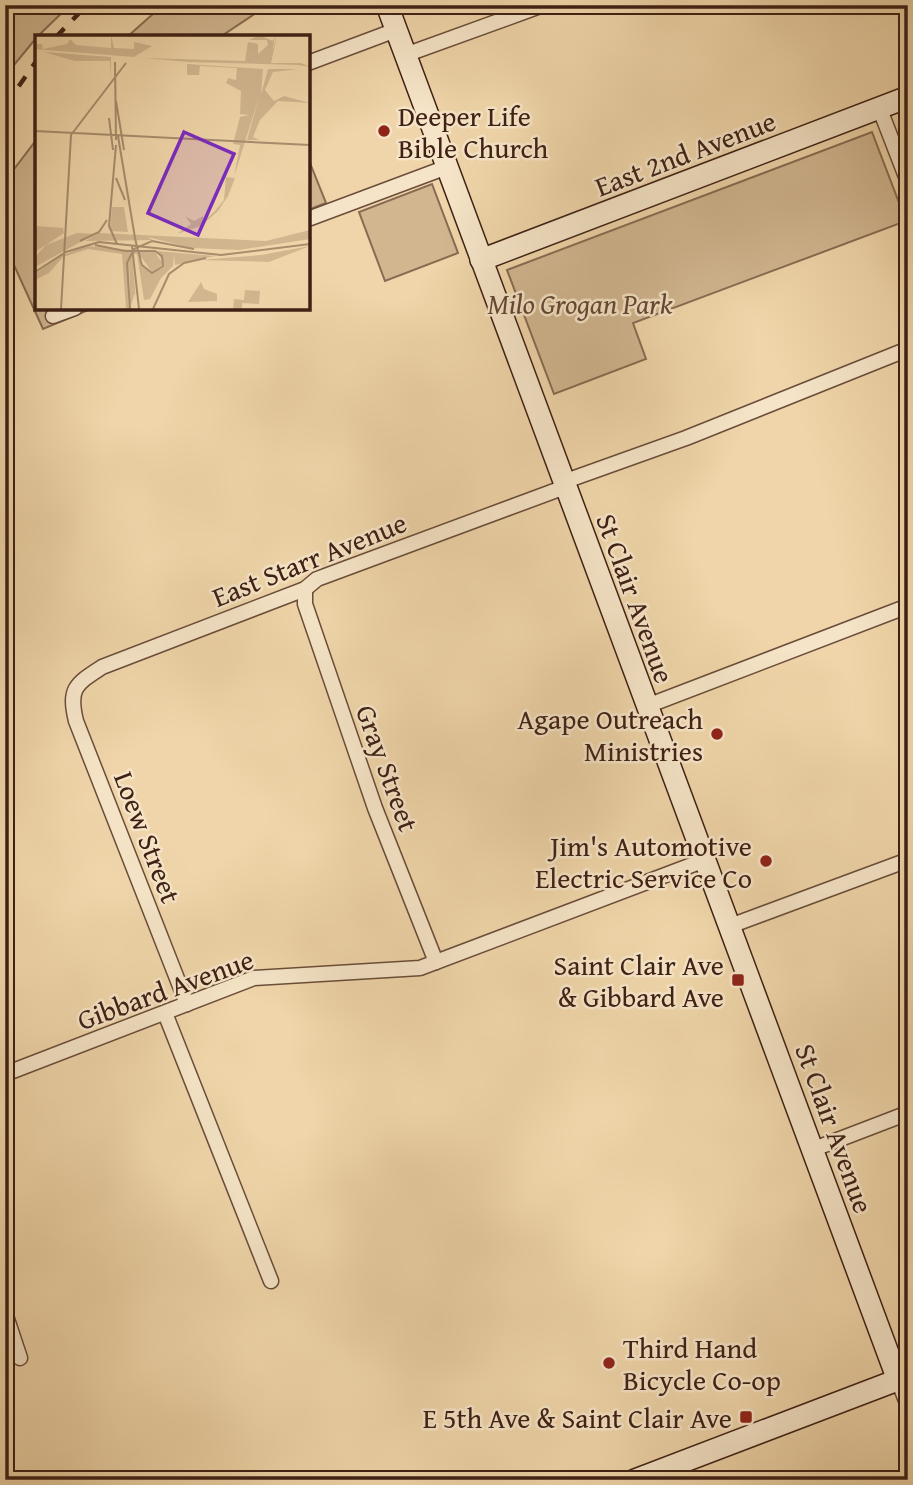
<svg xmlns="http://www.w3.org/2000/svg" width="913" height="1485" viewBox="0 0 913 1485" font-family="'Gentium Book Plus',serif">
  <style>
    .green { fill: #d1b690; stroke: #886b52; stroke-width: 2 }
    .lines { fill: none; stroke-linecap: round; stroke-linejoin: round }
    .street-casing { stroke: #6a4d3a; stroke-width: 17 }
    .secondary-casing { stroke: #3e2015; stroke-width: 24 }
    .street { stroke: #f5e4c7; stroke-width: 14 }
    .secondary { stroke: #f5e4c7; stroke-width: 21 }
    .rail { stroke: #3e2015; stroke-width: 4.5; stroke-dasharray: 12 12; stroke-linecap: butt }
    .poi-dot { fill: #8f2418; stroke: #f5e4c7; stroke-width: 2.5 }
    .labels { text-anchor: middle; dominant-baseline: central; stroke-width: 5; stroke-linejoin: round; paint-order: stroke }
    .poi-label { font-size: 28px; fill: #3e2015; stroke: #f5e4c7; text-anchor: end }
    .street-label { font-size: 28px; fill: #3e2015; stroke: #f5e4c7 }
    .park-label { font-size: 28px; font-style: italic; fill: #634634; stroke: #f5e4c7 }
    .inset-road { fill: none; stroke: #a88d6e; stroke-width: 2 }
    .view { fill: #7b2cbf; fill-opacity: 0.15; stroke: #7b2cbf; stroke-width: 3.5 }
    .inset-edge { fill: none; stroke: #3e2015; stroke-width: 3.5 }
  </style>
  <rect width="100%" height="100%" fill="#efd5a9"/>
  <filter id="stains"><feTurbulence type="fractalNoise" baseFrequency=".00286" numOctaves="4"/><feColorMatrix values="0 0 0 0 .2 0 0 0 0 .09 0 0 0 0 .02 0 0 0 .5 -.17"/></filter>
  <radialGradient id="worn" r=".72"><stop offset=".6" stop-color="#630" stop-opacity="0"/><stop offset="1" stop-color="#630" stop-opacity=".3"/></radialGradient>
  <g class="green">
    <path d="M 26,5 L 70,5 L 37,37 L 5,76 L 5,18 Z"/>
    <path d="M 163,5 L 268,5 L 220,37 L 127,37 Z"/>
    <path d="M 872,132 L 906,221 L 633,323 L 646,359 L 554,394 L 507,270 Z"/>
    <path d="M 37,139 L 37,308 L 93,308 L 43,329 L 14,265 L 5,269 L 5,181 Z"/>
    <path d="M 308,158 L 326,203 L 308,210 Z"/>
    <path d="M 432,184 L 458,253 L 385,281 L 359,212 Z"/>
  </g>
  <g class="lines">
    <defs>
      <g id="street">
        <path d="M 405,55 L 543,5"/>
        <path d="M 308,63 L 396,30"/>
        <path d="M 879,107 L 908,182"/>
        <path d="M 308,219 L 447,167"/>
        <path d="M 53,316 L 75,308"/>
        <path d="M 563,482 L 686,438 L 908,349"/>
        <path d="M 305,589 L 305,604 L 375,808 L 436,962"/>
        <path d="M 647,706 L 908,606"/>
        <path d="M 730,926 L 908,860"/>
        <path d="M 187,1004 L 76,721 C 68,688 76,684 102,667 L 305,589 L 317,579 L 565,487"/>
        <path d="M 165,1013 L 271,1281"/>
        <path d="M 5,1074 L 254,978 L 420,968 L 705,860"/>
        <path d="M 814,1149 L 908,1113"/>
        <path d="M 5,1313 L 20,1358"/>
        <path d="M 898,1380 L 908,1406"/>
      </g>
      <g id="secondary">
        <path d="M 387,5 L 898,1380"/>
        <path d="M 481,260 L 908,97"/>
        <path d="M 635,1480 L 908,1376"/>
      </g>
    </defs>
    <use href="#street" class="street-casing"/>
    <use href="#secondary" class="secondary-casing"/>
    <use href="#street" class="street"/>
    <use href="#secondary" class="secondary"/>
    <g class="rail">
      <path d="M 56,37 L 87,5"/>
      <path d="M 5,106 L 37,60"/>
    </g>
  </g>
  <g class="poi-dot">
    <circle cx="384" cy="131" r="7"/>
    <circle cx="717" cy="734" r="7"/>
    <circle cx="766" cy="861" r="7"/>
    <rect x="731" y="973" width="14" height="14" rx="3.5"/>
    <circle cx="609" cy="1363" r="7"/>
    <rect x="739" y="1410" width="14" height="14" rx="3.5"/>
  </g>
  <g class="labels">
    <g class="poi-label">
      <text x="398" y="115" text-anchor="start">Deeper Life<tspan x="398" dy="32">Bible Church</tspan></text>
      <text x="703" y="718">Agape Outreach<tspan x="703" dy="32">Ministries</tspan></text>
      <text x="752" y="845">Jim's Automotive<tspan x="752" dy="32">Electric Service Co</tspan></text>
      <text x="724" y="964">Saint Clair Ave<tspan x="724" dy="32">&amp; Gibbard Ave</tspan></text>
      <text x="623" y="1347" text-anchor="start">Third Hand<tspan x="623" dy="32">Bicycle Co-op</tspan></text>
      <text x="732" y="1417">E 5th Ave &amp; Saint Clair Ave</text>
    </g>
    <g class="street-label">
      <text transform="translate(685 153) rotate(-21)">East 2nd Avenue</text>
      <text transform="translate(309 559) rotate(-22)">East Starr Avenue</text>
      <text transform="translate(636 598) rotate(70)">St Clair Avenue</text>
      <text transform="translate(388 768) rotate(70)">Gray Street</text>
      <text transform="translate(148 837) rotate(69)">Loew Street</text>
      <text transform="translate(165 989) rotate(-20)">Gibbard Avenue</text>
      <text transform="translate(835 1128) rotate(70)">St Clair Avenue</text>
    </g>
    <g class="park-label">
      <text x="580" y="303">Milo Grogan Park</text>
    </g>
  </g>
  <g transform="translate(35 35)">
    <rect width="275" height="275" fill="#efd5a9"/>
    <path d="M 76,0 L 79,13 L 99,14 L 99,7 L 117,11 L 99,22 L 0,14 L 0,9 L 7,9 L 8,14 L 32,9 L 35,4 L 41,10 L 76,13 ZM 224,0 L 238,6 L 240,0 L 237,17 L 242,0 L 236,28 L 266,28 L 275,32 L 263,30 L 154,27 L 109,23 L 210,26 L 213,7 L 223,9 L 223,19 L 233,10 L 232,5 L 214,5 ZM 9,17 L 76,22 L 76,45 L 75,26 L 40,26 ZM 152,29 L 228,34 L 226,59 L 233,34 L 263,34 L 238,37 L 230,55 L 239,66 L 249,61 L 275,68 L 243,66 L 225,85 L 218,102 L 224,105 L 212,105 L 224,62 L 199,142 L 205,110 L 198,109 L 205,82 L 214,80 L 205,79 L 206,56 L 191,48 L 193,43 L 201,45 L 202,33 L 165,31 L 164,40 L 152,40 ZM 191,142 L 200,143 L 193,161 L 183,176 L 166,191 L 142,199 L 156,189 L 150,181 L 159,186 L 168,181 L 169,186 L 180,176 L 189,165 ZM 77,172 L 89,172 L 93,197 L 75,196 ZM 0,191 L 28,193 L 29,198 L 0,217 ZM 275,195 L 275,204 L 204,215 L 156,213 L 113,202 L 118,205 L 50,206 L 64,198 L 231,206 ZM 42,198 L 60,199 L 0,232 L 0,222 L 11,210 ZM 51,211 L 120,217 L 128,229 L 117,237 L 104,219 L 108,232 L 117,238 L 129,230 L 122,216 L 180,221 L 140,230 L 139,220 L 138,231 L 126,243 L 115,264 L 109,265 L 102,219 L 97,219 L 101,266 L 100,258 L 95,273 L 95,219 L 94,274 L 91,274 L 87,219 L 53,214 L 28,222 L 14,238 L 0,245 L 0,239 L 24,222 ZM 275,211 L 234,227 L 165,225 L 226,220 ZM 166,247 L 169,254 L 182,259 L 182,266 L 153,267 ZM 210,255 L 225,256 L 224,269 L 207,268 L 207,274 L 198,274 L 199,264 L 209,265 Z" fill="#d1b690"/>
    <path class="inset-road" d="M 80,27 L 81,105M 81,66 L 89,115M 74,83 L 78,115M 0,96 L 275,110M 81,110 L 74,191 L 82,209M 81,143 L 90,165M 45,206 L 64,197 L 72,185M 60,210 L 90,216 L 120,216 L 127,221 L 128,231 L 117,238 L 107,230 L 106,227 L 104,218 L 102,212 L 100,203 L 83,101M 97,211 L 104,274M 0,237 L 31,217 L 64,207 L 186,220 L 275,209M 26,274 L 36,100 L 91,28M 95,274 L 92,228 L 99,214 L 117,206 L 159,214M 118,274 L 134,239 L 149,228 L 171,223"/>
    <path class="view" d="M 149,97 L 199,119 L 163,200 L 113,178 Z"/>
    <rect width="275" height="275" class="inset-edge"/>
  </g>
  <rect width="913" height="1485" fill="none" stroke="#efd5a9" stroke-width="28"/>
  <rect x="7" y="7" width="899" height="1471" fill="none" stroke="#3e2015" stroke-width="3.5"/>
  <rect x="14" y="14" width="885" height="1457" fill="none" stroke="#3e2015" stroke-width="2"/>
  <rect width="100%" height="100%" filter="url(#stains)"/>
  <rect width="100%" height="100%" fill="url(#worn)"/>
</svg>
